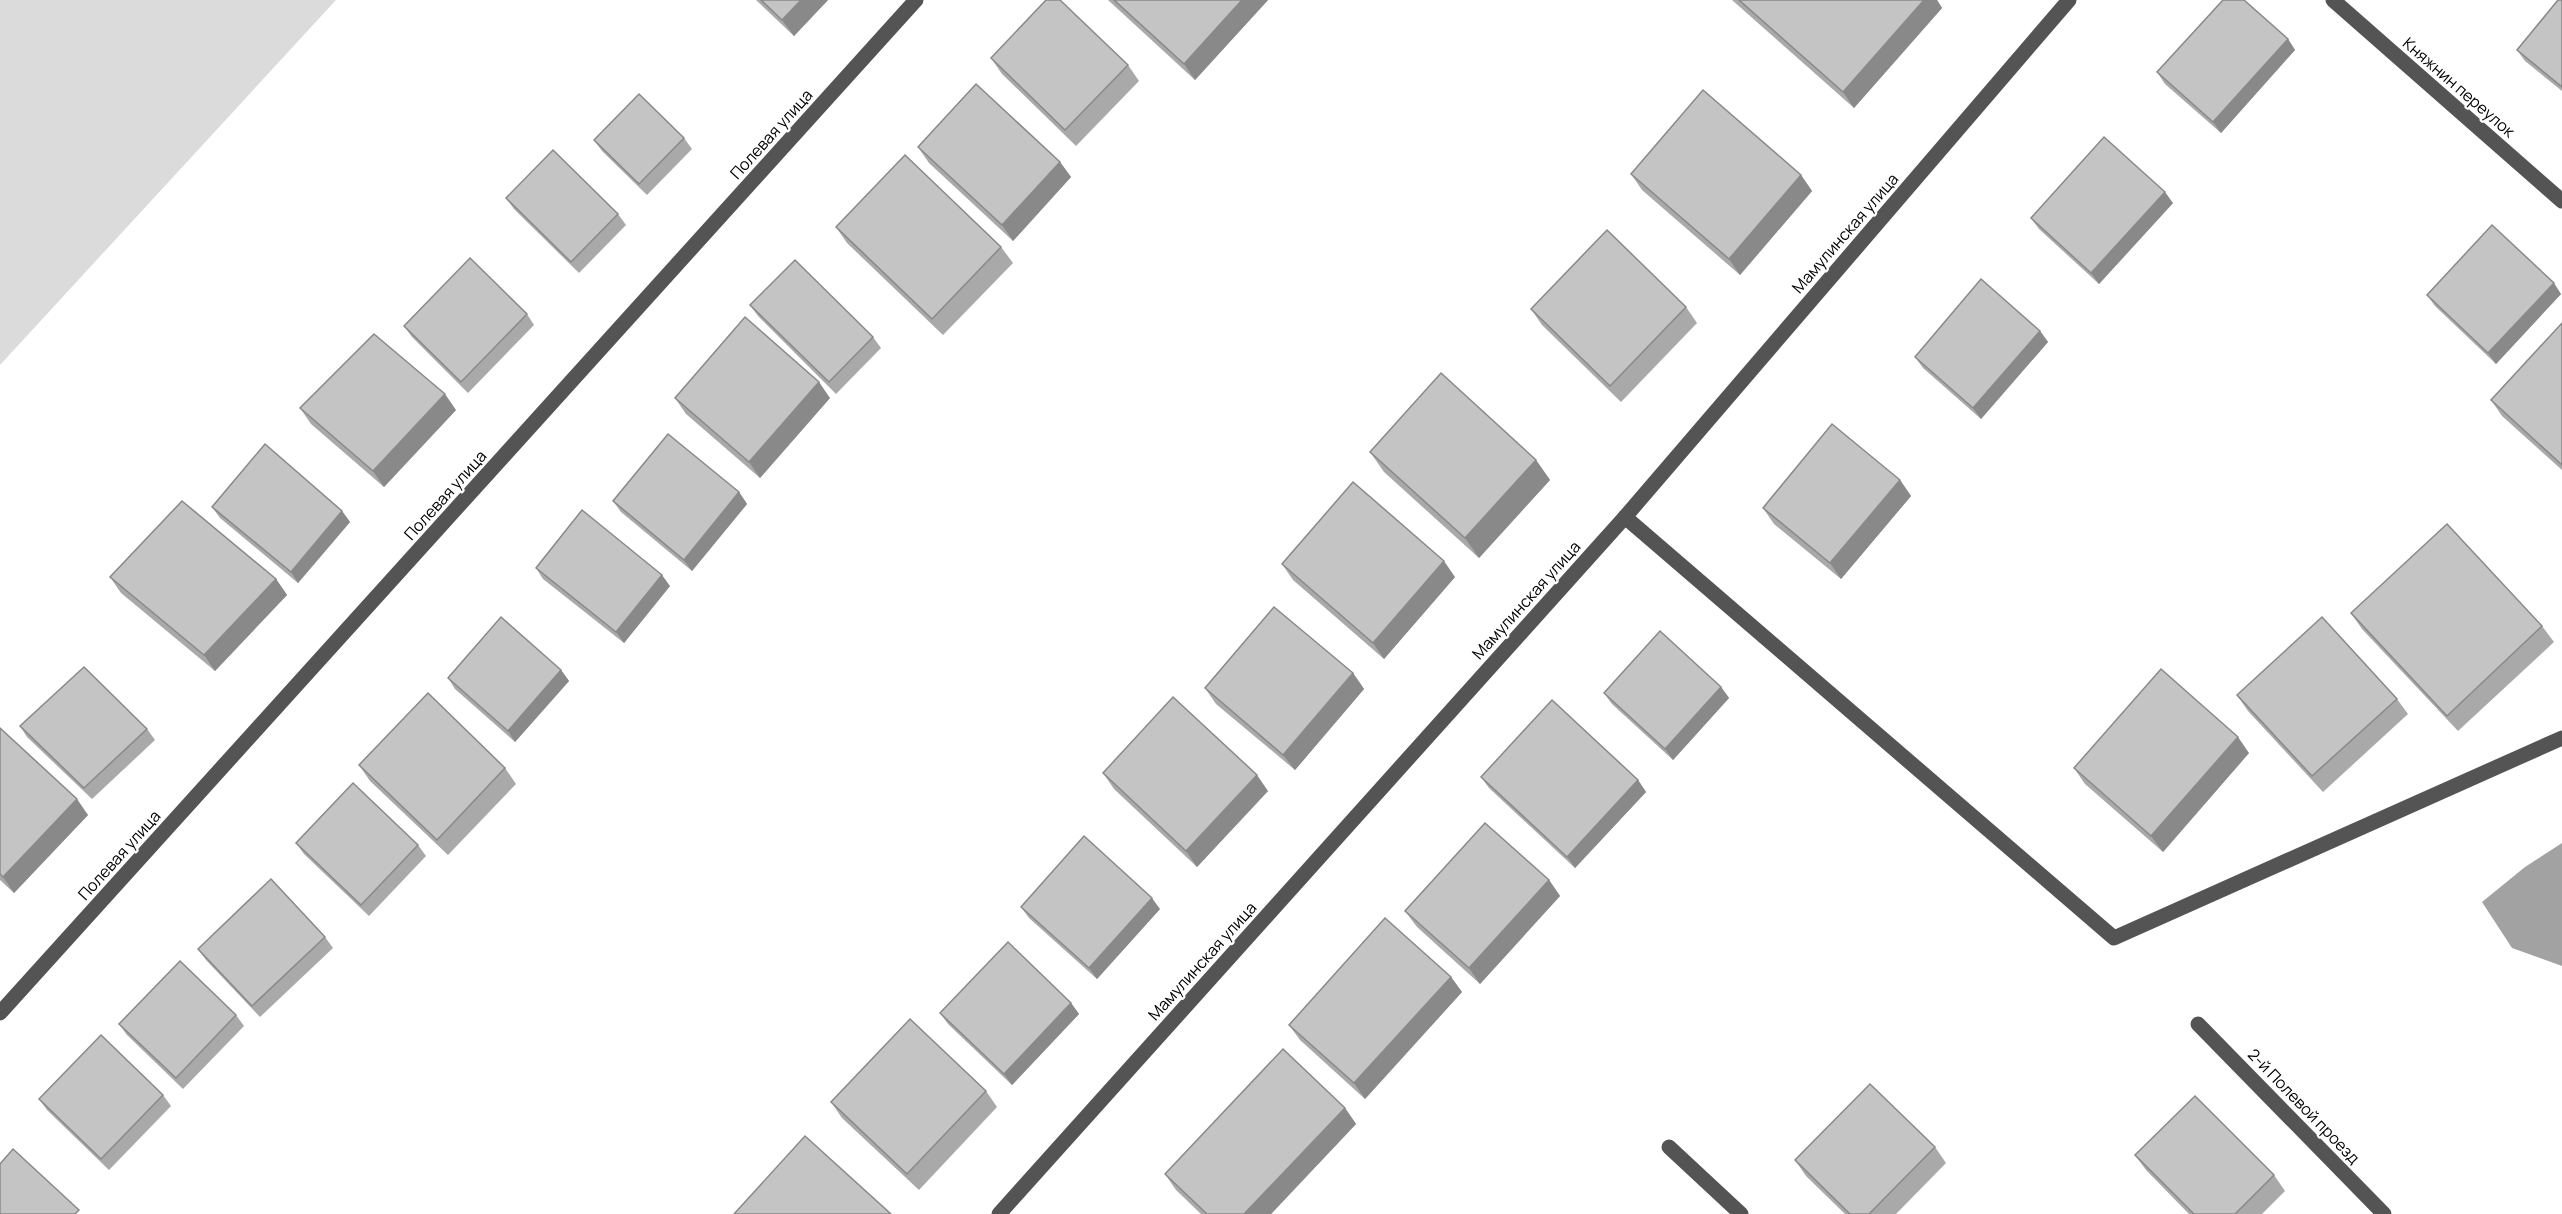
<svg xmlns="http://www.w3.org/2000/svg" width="2562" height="1214" viewBox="0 0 2562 1214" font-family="Manrope,sans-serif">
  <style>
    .green { fill: #dbdbdb }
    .water { fill: #a2a2a2 }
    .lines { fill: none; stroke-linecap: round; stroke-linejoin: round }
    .minor { stroke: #545454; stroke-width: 15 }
    .wall { fill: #a9a9a9 }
    .shaded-wall { fill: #898989 }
    .building { fill: #c4c4c4; stroke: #898989; stroke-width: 1.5 }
    .labels { text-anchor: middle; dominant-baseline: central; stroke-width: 4.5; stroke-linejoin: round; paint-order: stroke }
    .street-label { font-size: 16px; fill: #000; stroke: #fff }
  </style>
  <rect width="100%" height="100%" fill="#fff"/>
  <path class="green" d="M 0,0 L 336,0 L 0,365 Z"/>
  <path class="water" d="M 2562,843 L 2562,966 L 2512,948 L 2482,902 L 2525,867 Z"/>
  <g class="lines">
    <g class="minor">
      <path d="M 2333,0 L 2562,201"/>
      <path d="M 1625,517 L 2114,938 L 2562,738"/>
      <path d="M 0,1013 L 916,0"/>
      <path d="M 2198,1024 L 2384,1214"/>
      <path d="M 1669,1147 L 1741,1214"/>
      <path d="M 999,1214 L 1625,517 L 2069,0"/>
    </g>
  </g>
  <g class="wall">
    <path d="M 756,0 L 828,0 L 794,36 Z"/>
    <path d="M 1108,0 L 1268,0 L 1195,80 Z"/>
    <path d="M 1732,0 L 1937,0 L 1942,8 L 1854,108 Z"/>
    <path d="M 2562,0 L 2562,91 L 2525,61 L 2517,50 Z"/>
    <path d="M 2288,39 L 2295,50 L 2221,133 L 2165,84 L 2157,72 Z"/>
    <path d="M 991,58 L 1128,65 L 1139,81 L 1076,146 L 1002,74 Z"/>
    <path d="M 684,138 L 692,149 L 647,195 L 602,151 L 594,140 Z"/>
    <path d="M 918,147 L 1060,162 L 1071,177 L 1013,241 L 929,163 Z"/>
    <path d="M 1631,174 L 1801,175 L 1812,191 L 1740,275 L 1642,190 Z"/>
    <path d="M 506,198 L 618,214 L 626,225 L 579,273 L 514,209 Z"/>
    <path d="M 2173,203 L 2099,284 L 2039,229 L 2031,218 Z"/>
    <path d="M 836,227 L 1001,247 L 1013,263 L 943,335 L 847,243 Z"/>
    <path d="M 2561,294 L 2496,364 L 2435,306 L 2427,295 Z"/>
    <path d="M 750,305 L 873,337 L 881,348 L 836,394 L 758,316 Z"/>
    <path d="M 1686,307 L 1697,323 L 1621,402 L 1542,325 L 1531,309 Z"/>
    <path d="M 527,314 L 534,325 L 468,393 L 412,337 L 404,326 Z"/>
    <path d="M 2562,323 L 2562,470 L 2502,416 L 2491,400 Z"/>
    <path d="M 2040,331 L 2048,342 L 1981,419 L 1923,368 L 1915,357 Z"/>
    <path d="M 675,398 L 830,398 L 760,478 L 686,414 Z"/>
    <path d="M 300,408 L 456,410 L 384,487 L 311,424 Z"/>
    <path d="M 1370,452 L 1536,460 L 1550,480 L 1479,558 L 1384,472 Z"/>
    <path d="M 1900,480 L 1911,496 L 1841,579 L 1774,524 L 1763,508 Z"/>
    <path d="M 739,492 L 747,504 L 692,571 L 621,512 L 613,501 Z"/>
    <path d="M 212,507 L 342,511 L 350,522 L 298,583 L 220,518 Z"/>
    <path d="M 1282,564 L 1455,577 L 1384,659 L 1293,580 Z"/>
    <path d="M 536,568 L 670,586 L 624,643 L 543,579 Z"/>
    <path d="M 110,577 L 276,579 L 287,595 L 215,671 L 121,593 Z"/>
    <path d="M 2351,613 L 2542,626 L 2554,642 L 2458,731 L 2362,629 Z"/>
    <path d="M 561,670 L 569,681 L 515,742 L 455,689 L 448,678 Z"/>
    <path d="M 1353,673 L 1364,689 L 1295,770 L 1216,704 L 1205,688 Z"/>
    <path d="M 1721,687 L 1729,698 L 1673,760 L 1612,704 L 1604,693 Z"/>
    <path d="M 2237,695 L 2397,699 L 2408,714 L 2323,792 L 2248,711 Z"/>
    <path d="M 20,726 L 147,729 L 155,740 L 92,799 L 27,737 Z"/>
    <path d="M 0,728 L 88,815 L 14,893 L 0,880 Z"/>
    <path d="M 2249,753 L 2163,852 L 2085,784 L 2074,768 Z"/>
    <path d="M 359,765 L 505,768 L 516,784 L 448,855 L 370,781 Z"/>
    <path d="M 1103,773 L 1268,791 L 1197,867 L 1114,789 Z"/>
    <path d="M 1481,777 L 1638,780 L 1646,792 L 1575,868 L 1489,788 Z"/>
    <path d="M 296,843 L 418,845 L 426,856 L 369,916 L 304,854 Z"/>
    <path d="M 1549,880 L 1560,896 L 1480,984 L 1417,927 L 1405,911 Z"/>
    <path d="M 1021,907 L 1160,909 L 1097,979 L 1029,918 Z"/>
    <path d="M 325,937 L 333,948 L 260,1017 L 206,960 L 198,949 Z"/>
    <path d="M 1451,977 L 1462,992 L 1365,1099 L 1300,1040 L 1289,1025 Z"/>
    <path d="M 1071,1003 L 1079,1014 L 1012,1085 L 948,1024 L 940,1013 Z"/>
    <path d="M 236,1015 L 244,1026 L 183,1089 L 127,1035 L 119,1024 Z"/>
    <path d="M 986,1091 L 997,1107 L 919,1190 L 842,1118 L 831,1102 Z"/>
    <path d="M 163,1095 L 171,1106 L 109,1170 L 47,1110 L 39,1099 Z"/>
    <path d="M 1345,1108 L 1356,1124 L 1271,1214 L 1201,1214 L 1176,1190 L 1165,1174 Z"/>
    <path d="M 1935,1147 L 1946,1163 L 1896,1214 L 1845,1214 L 1806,1176 L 1795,1160 Z"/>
    <path d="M 2135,1155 L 2274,1175 L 2285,1191 L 2262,1214 L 2189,1214 L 2146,1170 Z"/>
  </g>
  <g class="shaded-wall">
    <path d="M 801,0 L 828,0 L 794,36 L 782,20 Z"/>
    <path d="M 1242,0 L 1268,0 L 1195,80 L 1184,64 Z"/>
    <path d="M 1924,0 L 1937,0 L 1942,8 L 1854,108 L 1843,92 Z"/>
    <path d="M 2288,39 L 2295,50 L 2221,133 L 2213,122 Z"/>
    <path d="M 1060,162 L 1071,177 L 1013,241 L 1002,225 Z"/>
    <path d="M 1801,175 L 1812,191 L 1740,275 L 1729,259 Z"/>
    <path d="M 2165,192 L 2173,203 L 2099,284 L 2091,273 Z"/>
    <path d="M 2554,283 L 2561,294 L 2496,364 L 2488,353 Z"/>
    <path d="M 2040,331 L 2048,342 L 1981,419 L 1973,408 Z"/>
    <path d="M 819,382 L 830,398 L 760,478 L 749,462 Z"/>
    <path d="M 445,394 L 456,410 L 384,487 L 373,471 Z"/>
    <path d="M 1536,460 L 1550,480 L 1479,558 L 1465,538 Z"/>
    <path d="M 1900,480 L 1911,496 L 1841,579 L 1830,563 Z"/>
    <path d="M 739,492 L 747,504 L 692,571 L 684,560 Z"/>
    <path d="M 342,511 L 350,522 L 298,583 L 291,572 Z"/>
    <path d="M 1444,561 L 1455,577 L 1384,659 L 1373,643 Z"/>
    <path d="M 662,575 L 670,586 L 624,643 L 616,632 Z"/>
    <path d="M 276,579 L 287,595 L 215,671 L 204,655 Z"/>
    <path d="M 561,670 L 569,681 L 515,742 L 508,731 Z"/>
    <path d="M 1353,673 L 1364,689 L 1295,770 L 1283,755 Z"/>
    <path d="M 1721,687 L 1729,698 L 1673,760 L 1665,749 Z"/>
    <path d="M 2238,737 L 2249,753 L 2163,852 L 2151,836 Z"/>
    <path d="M 1257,775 L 1268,791 L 1197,867 L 1186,851 Z"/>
    <path d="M 1638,780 L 1646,792 L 1575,868 L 1567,857 Z"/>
    <path d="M 77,799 L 88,815 L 14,893 L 3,877 Z"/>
    <path d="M 1549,880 L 1560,896 L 1480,984 L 1469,968 Z"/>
    <path d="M 1152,898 L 1160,909 L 1097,979 L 1089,968 Z"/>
    <path d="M 1451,977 L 1462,992 L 1365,1099 L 1354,1083 Z"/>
    <path d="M 1071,1003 L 1079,1014 L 1012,1085 L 1004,1074 Z"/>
    <path d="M 1345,1108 L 1356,1124 L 1271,1214 L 1244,1214 Z"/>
  </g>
  <g class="building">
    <path d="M 761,0 L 801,0 L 782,20 Z"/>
    <path d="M 1046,0 L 1060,0 L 1128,65 L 1065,130 L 991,58 Z"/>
    <path d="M 1114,0 L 1242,0 L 1184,64 Z"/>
    <path d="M 1739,0 L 1924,0 L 1843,92 Z"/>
    <path d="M 2223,0 L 2244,0 L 2288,39 L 2213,122 L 2157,72 Z"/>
    <path d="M 2558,0 L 2562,0 L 2562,87 L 2517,50 Z"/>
    <path d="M 976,84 L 1060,162 L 1002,225 L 918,147 Z"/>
    <path d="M 1703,90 L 1801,175 L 1729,259 L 1631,174 Z"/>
    <path d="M 639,94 L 684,138 L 639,184 L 594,140 Z"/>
    <path d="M 2104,137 L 2165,192 L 2091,273 L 2031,218 Z"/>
    <path d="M 553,150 L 618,214 L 571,262 L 506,198 Z"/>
    <path d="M 905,155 L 1001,247 L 932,319 L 836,227 Z"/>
    <path d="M 2492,225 L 2554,283 L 2488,353 L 2427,295 Z"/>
    <path d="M 1607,230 L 1686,307 L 1610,386 L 1531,309 Z"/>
    <path d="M 470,258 L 527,314 L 461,382 L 404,326 Z"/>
    <path d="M 795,260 L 873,337 L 829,382 L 750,305 Z"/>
    <path d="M 1981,279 L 2040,331 L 1973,408 L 1915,357 Z"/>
    <path d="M 745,317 L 819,382 L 749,462 L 675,398 Z"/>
    <path d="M 2562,323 L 2562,465 L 2491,400 Z"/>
    <path d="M 374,334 L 445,394 L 373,471 L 300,408 Z"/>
    <path d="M 1441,373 L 1536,460 L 1465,538 L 1370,452 Z"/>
    <path d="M 1832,424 L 1900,480 L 1830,563 L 1763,508 Z"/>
    <path d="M 668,434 L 739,492 L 684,560 L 613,501 Z"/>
    <path d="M 265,444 L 342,511 L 291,572 L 212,507 Z"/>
    <path d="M 1353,482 L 1444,561 L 1373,643 L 1282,564 Z"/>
    <path d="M 182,501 L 276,579 L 204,655 L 110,577 Z"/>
    <path d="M 582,510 L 662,575 L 616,632 L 536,568 Z"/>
    <path d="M 2447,524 L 2542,626 L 2447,716 L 2351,613 Z"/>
    <path d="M 1274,607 L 1353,673 L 1283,755 L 1205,688 Z"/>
    <path d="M 501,617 L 561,670 L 508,731 L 448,678 Z"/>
    <path d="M 2322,617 L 2397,699 L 2312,776 L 2237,695 Z"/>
    <path d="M 1660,631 L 1721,687 L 1665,749 L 1604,693 Z"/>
    <path d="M 84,667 L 147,729 L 84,788 L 20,726 Z"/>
    <path d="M 2161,669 L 2238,737 L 2151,836 L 2074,768 Z"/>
    <path d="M 428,693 L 505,768 L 437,840 L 359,765 Z"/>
    <path d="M 1173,697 L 1257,775 L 1186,851 L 1103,773 Z"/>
    <path d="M 1552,700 L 1638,780 L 1567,857 L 1481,777 Z"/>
    <path d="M 0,728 L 77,799 L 3,877 L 0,874 Z"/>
    <path d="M 353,783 L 418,845 L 361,905 L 296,843 Z"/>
    <path d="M 1485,823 L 1549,880 L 1469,968 L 1405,911 Z"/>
    <path d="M 1084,836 L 1152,898 L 1089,968 L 1021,907 Z"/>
    <path d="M 271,879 L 325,937 L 252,1006 L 198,949 Z"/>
    <path d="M 1385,918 L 1451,977 L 1354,1083 L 1289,1025 Z"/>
    <path d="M 1008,942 L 1071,1003 L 1004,1074 L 940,1013 Z"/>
    <path d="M 180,961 L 236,1015 L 176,1078 L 119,1024 Z"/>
    <path d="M 910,1019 L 986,1091 L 907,1174 L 831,1102 Z"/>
    <path d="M 101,1035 L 163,1095 L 101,1159 L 39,1099 Z"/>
    <path d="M 1283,1049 L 1345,1108 L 1244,1214 L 1207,1214 L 1165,1174 Z"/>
    <path d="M 1870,1084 L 1935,1147 L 1869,1214 L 1850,1214 L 1795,1160 Z"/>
    <path d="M 2195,1096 L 2274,1175 L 2235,1214 L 2194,1214 L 2135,1155 Z"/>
    <path d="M 805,1136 L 891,1214 L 734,1214 Z"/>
    <path d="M 13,1149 L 79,1210 L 75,1214 L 0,1214 L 0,1164 Z"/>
  </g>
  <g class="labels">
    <g class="street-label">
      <text transform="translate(2459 87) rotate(41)">Княжнин переулок</text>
      <text transform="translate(771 134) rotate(-48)">Полевая улица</text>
      <text transform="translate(1845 233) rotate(-49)">Мамулинская улица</text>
      <text transform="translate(445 495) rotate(-48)">Полевая улица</text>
      <text transform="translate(1526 600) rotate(-48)">Мамулинская улица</text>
      <text transform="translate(119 855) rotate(-48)">Полевая улица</text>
      <text transform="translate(1202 961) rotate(-48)">Мамулинская улица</text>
      <text transform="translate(2304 1106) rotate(46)">2-й Полевой проезд</text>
    </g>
  </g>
</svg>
